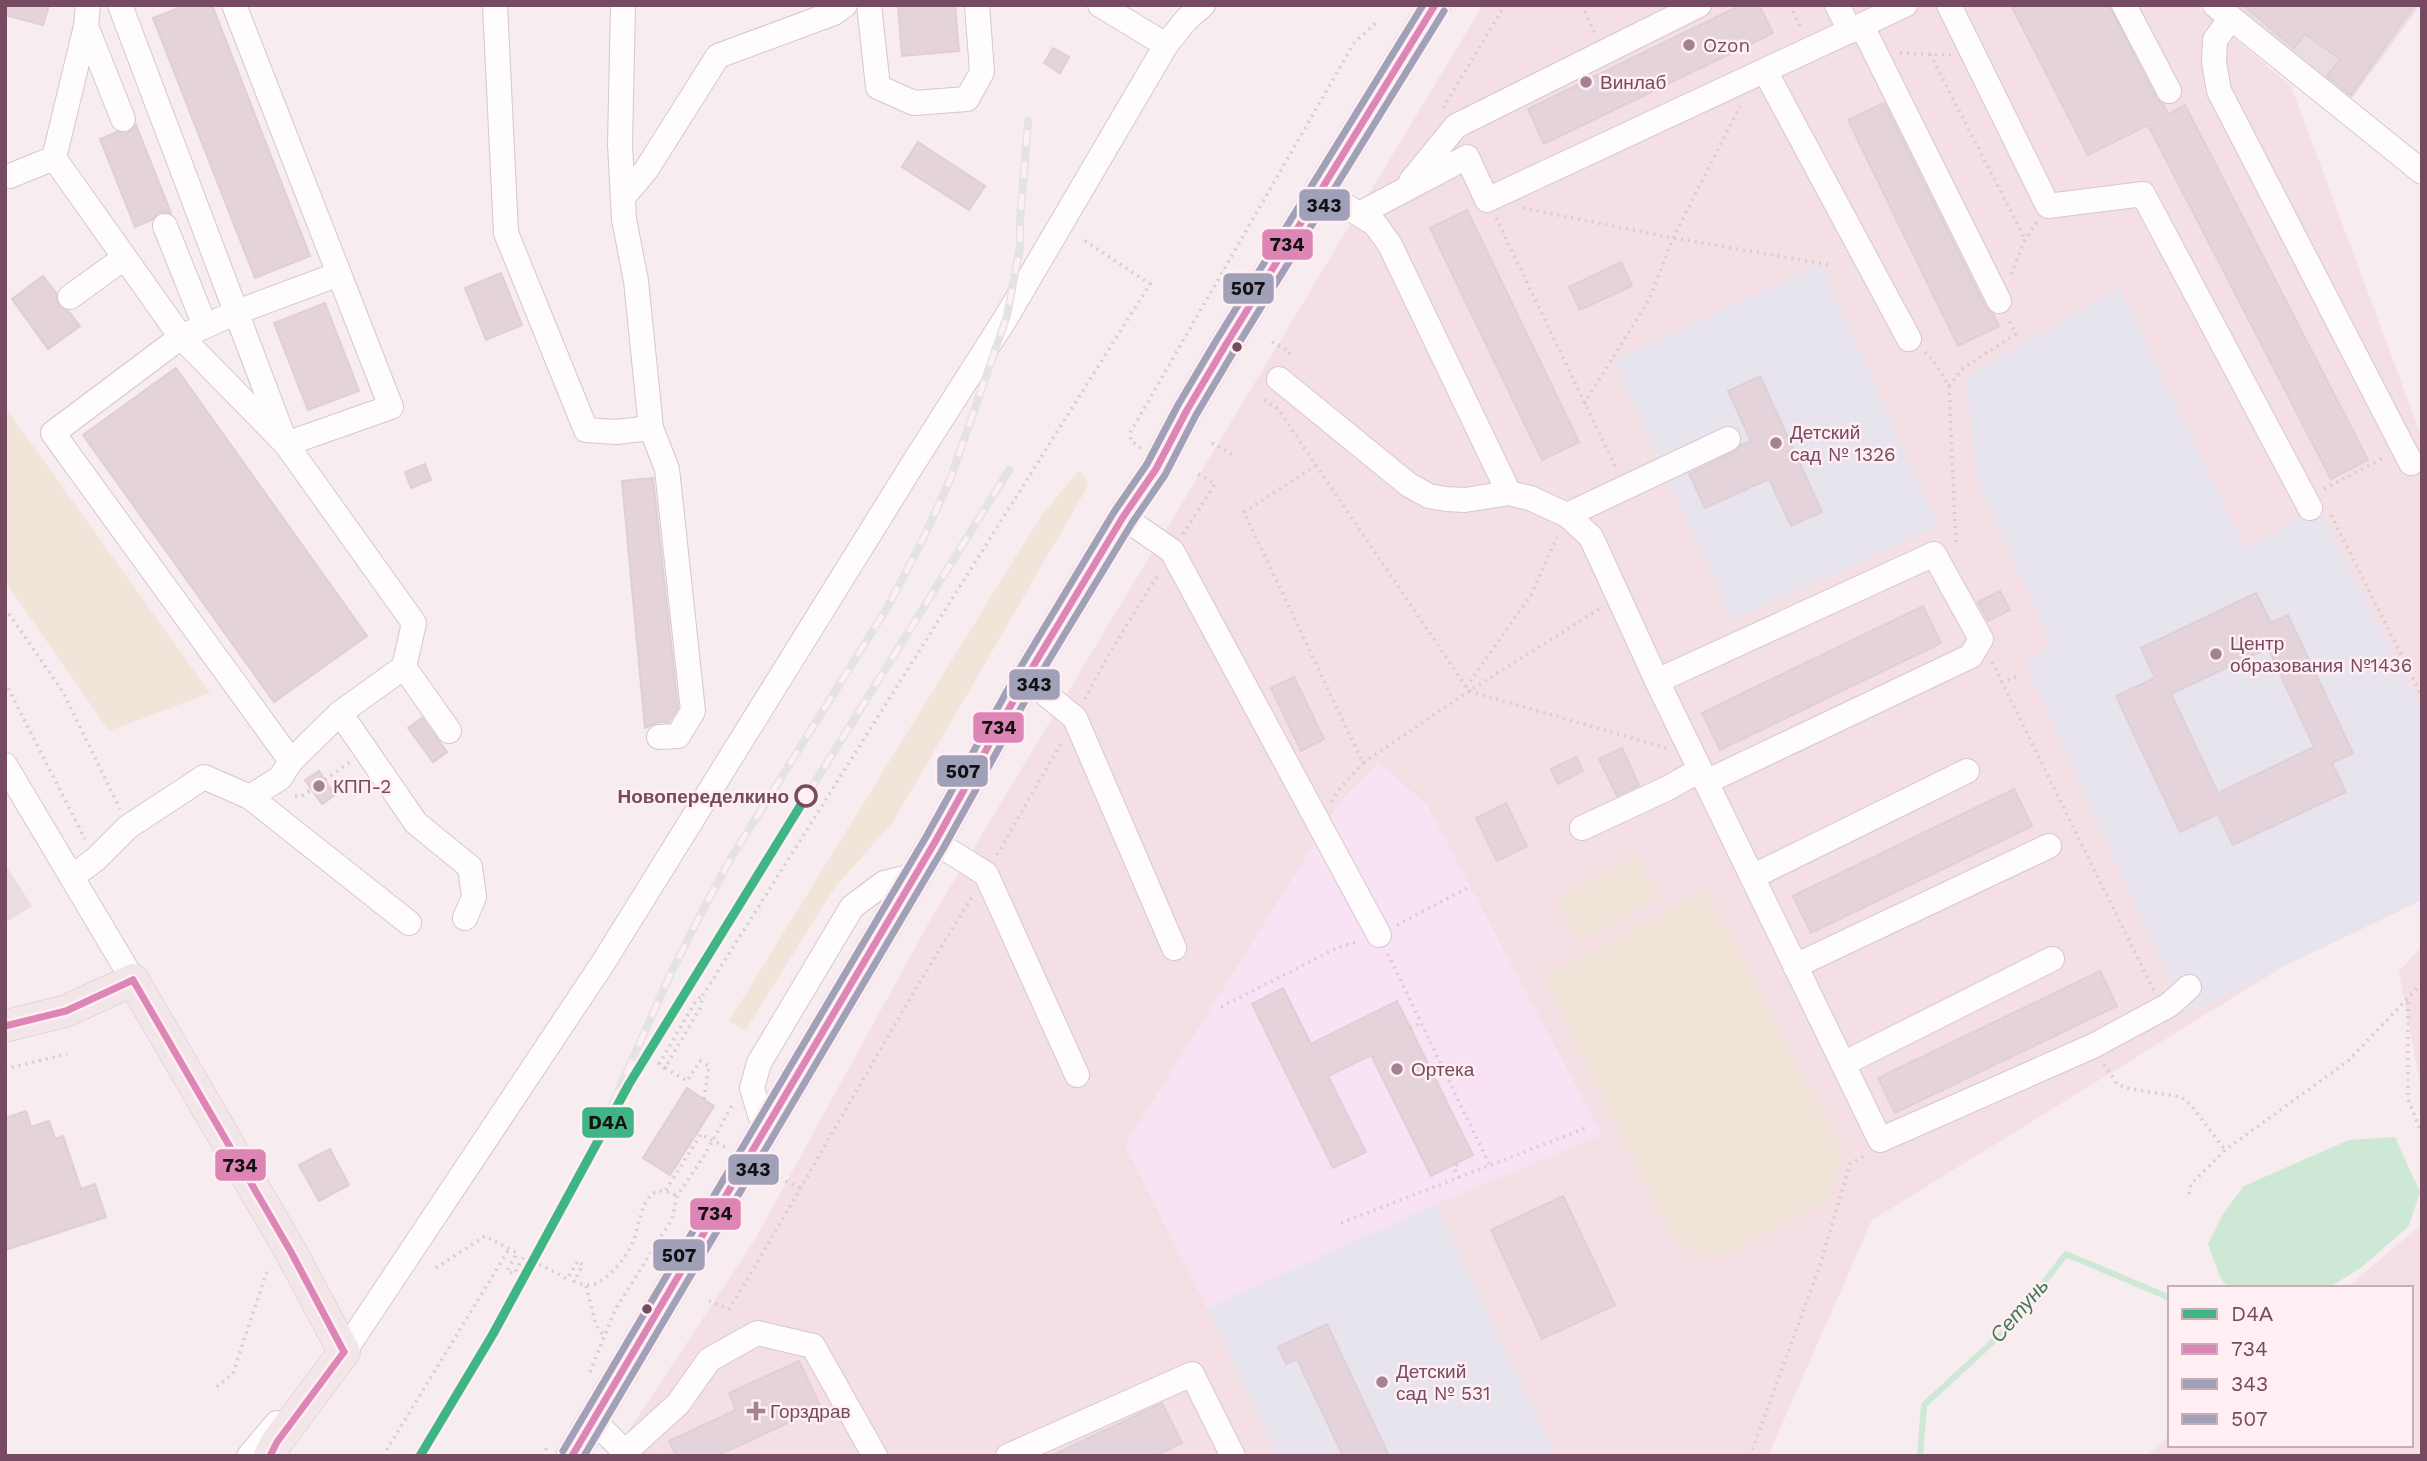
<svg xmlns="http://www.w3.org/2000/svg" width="2427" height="1461" viewBox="0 0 2427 1461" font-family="'Work Sans',sans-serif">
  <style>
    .residential { fill: #f3dfe4 }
    .industrial { fill: #eadde2 }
    .education { fill: #e8e4ee }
    .medical { fill: #f9e2f4 }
    .green { fill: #f0e5d8 }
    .water { fill: #cde8d4 }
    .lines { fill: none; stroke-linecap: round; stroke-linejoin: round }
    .stream { stroke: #cde8d4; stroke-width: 6 }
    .building { fill: #e4d3da; stroke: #e0ced6; stroke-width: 2; fill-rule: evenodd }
    .minor-casing { stroke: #d7c7cd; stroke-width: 26 }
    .major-casing { stroke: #d6c6ce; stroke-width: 33 }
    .path { stroke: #d8ccd1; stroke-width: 3.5; stroke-dasharray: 2 5; stroke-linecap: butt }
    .minor { stroke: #fefcfd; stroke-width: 24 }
    .major { stroke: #f2e6e9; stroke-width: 32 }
    .rail-casing { stroke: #e3e3e6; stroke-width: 8 }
    .rail { stroke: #ffeef2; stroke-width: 5; stroke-dasharray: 16; stroke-linecap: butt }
    .bus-1-casing { stroke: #ffeef2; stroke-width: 12 }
    .bus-2-casing { stroke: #ffeef2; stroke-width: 12 }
    .bus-3-casing { stroke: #ffeef2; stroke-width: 12 }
    .bus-1 { stroke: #dd86b6; stroke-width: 7 }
    .bus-2 { stroke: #a0a0b8; stroke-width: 7 }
    .bus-3 { stroke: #a0a0b8; stroke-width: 7 }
    .rail-1-casing { stroke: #ffeef2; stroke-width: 14 }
    .rail-1 { stroke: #3fb485; stroke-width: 9 }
    .poi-dot { fill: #a38393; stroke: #ffeef2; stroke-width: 2.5 }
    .bus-dot { fill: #764b61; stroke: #ffeef2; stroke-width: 2.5 }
    .stop-dot { fill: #ffeef2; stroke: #764b61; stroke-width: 3.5 }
    .labels { text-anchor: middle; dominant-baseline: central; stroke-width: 5; stroke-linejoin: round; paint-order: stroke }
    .poi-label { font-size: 19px; fill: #764b61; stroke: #ffeef2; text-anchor: start }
    .stop-label { font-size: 19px; font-weight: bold; fill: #764b61; stroke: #ffeef2; text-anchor: end }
    .water-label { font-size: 21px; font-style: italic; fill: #3f7b52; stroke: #ffeef2 }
    .line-badge { stroke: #ffeef2; stroke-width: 2.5 }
    .pale-badge-label { font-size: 19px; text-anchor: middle; font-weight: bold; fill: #111 }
  </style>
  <rect width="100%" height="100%" fill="#f7ecef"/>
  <g class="residential">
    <path d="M 1483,5 L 2196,5 L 2291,86 L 2422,438 L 2422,881 L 1872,1220 L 1768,1456 L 612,1456 L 754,1241 L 932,917 Z"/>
    <path d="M 2422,946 L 2422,1094 L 2399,971 Z"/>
    <path d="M 2422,1224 L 2422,1456 L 2146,1456 L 2170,1436 L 2170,1445 L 2411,1445 L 2411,1288 L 2346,1288 Z"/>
  </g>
  <g class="industrial">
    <path d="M 2227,5 L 2420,5 L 2347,105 Z"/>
    <path d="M 5,864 L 32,906 L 5,923 Z"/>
  </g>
  <g class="education">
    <path d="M 1821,264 L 1938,526 L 1733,620 L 1613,360 Z"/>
    <path d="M 2120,287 L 2245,549 L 2319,507 L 2422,710 L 2422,900 L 2185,1014 L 2025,663 L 2052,645 L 1977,481 L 1966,377 Z"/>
    <path d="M 1436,1204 L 1556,1456 L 1278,1456 L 1207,1308 Z"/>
  </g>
  <path class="medical" d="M 1378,762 L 1427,805 L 1602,1135 L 1436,1204 L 1207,1308 L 1125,1145 L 1341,801 Z"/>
  <g class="green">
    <path d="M 5,407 L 210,693 L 109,731 L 5,581 Z"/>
    <path d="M 1079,470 L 1089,484 L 893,822 L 835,887 L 745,1031 L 729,1021 L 1039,519 Z"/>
    <path d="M 1636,855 L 1659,897 L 1579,942 L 1556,900 Z"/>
    <path d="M 1706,890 L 1842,1150 L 1831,1200 L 1718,1259 L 1675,1242 L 1543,977 Z"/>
  </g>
  <path class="water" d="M 2395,1137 L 2420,1192 L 2409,1226 L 2362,1267 L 2328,1288 L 2228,1288 L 2220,1277 L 2208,1244 L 2223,1214 L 2244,1186 L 2349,1140 Z"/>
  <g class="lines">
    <path class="stream" d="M 1920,1456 L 1924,1405 L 2012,1324 L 2066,1254 L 2170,1298"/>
  </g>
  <g class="building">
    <path d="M 5,5 L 49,5 L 43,25 L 5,15 Z"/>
    <path d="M 186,5 L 212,5 L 310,256 L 255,278 L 153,18 Z"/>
    <path d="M 898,5 L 955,5 L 959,51 L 902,56 Z"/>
    <path d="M 1741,5 L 1759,5 L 1773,33 L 1544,144 L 1528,109 Z"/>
    <path d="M 2011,5 L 2109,5 L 2156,98 L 2163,104 L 2168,114 L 2185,105 L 2368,460 L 2331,479 L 2148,125 L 2088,155 Z"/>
    <path d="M 2243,5 L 2414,5 L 2351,95 L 2327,76 L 2340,59 L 2305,34 L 2294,48 Z"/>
    <path d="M 1053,48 L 1069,57 L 1060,73 L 1044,63 Z"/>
    <path d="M 1884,103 L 1986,308 L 1993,314 L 1999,326 L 1958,346 L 1848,120 Z"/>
    <path d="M 136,125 L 171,213 L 160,212 L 152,220 L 135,227 L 100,139 L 117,132 L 128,133 Z"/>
    <path d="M 918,142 L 985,186 L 969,210 L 902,167 Z"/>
    <path d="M 1467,210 L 1579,442 L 1542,460 L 1430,228 Z"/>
    <path d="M 1621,262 L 1632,286 L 1580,310 L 1569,287 Z"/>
    <path d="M 501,273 L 522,325 L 486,340 L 465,288 Z"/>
    <path d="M 43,276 L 56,293 L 58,305 L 69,312 L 80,326 L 48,349 L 12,299 Z"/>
    <path d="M 325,303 L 359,391 L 308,410 L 274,323 Z"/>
    <path d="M 176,368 L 367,636 L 274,702 L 83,435 Z"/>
    <path d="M 1760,376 L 1822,512 L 1791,526 L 1769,479 L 1705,508 L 1689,474 L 1734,452 L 1741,445 L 1751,441 L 1728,391 Z"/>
    <path d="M 425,464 L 431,480 L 411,488 L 405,472 Z"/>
    <path d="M 653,478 L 678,708 L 669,722 L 658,722 L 645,728 L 622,481 Z"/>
    <path d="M 2000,591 L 2010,610 L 1988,621 L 1978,602 Z"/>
    <path d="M 2256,593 L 2271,623 L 2288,615 L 2353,753 L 2332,763 L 2346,792 L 2233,845 L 2218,814 L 2180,832 L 2116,696 L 2155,678 L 2141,648 ZM 2268,648 L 2314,747 L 2218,793 L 2171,694 Z"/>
    <path d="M 1923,606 L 1941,643 L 1720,750 L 1702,713 Z"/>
    <path d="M 1294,677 L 1324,739 L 1301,751 L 1271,688 Z"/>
    <path d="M 422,718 L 447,752 L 433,762 L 408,728 Z"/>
    <path d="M 1622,748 L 1639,785 L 1617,796 L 1599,759 Z"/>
    <path d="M 1576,757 L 1583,771 L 1558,784 L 1551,769 Z"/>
    <path d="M 319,771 L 335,795 L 322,804 L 305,780 Z"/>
    <path d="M 2014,789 L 2032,826 L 1811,933 L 1793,896 Z"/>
    <path d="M 1506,803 L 1527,846 L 1497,861 L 1476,818 Z"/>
    <path d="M 2100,971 L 2117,1006 L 1895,1113 L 1878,1078 Z"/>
    <path d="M 1283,988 L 1311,1044 L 1397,1001 L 1473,1155 L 1431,1176 L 1371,1055 L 1328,1076 L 1366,1152 L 1333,1168 L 1252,1004 Z"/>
    <path d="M 687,1088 L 714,1106 L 670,1175 L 643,1158 Z"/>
    <path d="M 26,1111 L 31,1127 L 49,1121 L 55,1139 L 63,1136 L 81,1189 L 95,1184 L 106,1217 L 5,1250 L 5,1118 Z"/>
    <path d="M 330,1149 L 349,1185 L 319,1201 L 299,1165 Z"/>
    <path d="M 1563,1196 L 1615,1305 L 1542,1339 L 1491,1230 Z"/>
    <path d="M 1327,1324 L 1389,1456 L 1343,1456 L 1297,1359 L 1286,1364 L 1278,1347 Z"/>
    <path d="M 799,1361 L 821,1408 L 716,1456 L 676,1456 L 669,1441 L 736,1410 L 729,1393 Z"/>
    <path d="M 1162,1403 L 1182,1443 L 1155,1456 L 1051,1456 Z"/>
  </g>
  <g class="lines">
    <defs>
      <g id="minor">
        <path d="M 88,5 L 86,26 L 54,158 L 181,337 L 286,444 L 391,407 L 234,5"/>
        <path d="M 120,5 L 286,444 L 414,623 L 404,667 L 340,713 L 416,823 L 470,867 L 474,897 L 465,918"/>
        <path d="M 495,5 L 506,233 L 586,430 L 616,432 L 651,428"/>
        <path d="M 623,5 L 620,144 L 624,219 L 636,281 L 651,428 L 667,469 L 693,711 L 678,736 L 659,737"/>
        <path d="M 869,5 L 878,87 L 914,103 L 967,99 L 982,72 L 977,5"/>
        <path d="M 1100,5 L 1166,45"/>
        <path d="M 1837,5 L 1850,31"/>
        <path d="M 1949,5 L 2048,206 L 2143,194 L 2310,508"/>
        <path d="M 2124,5 L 2169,91"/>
        <path d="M 2215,5 L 2422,172"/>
        <path d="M 2230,19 L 2215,40 L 2214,62 L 2219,91 L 2411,463"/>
        <path d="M 86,26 L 123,119"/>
        <path d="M 1862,26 L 1999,301"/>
        <path d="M 1765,71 L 1909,339"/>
        <path d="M 10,176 L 54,158"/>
        <path d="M 1411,181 L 1456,126 L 1699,5"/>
        <path d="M 1320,190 L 1375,224 L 1390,245 L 1509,493"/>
        <path d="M 624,196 L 646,170 L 718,56 L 834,13 L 845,5"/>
        <path d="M 1359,214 L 1467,157 L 1487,200 L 1905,5"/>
        <path d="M 165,226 L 205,326"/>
        <path d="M 339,274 L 237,312 L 181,337 L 53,433 L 291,761 L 340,713"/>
        <path d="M 70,297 L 124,258"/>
        <path d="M 1279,379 L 1409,485 L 1429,496 L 1446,499 L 1465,500 L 1509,493 L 1530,498 L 1567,515 L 1591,537 L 1657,681 L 1880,1140 L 2093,1046 L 2169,1005 L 2189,987"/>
        <path d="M 1567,515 L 1728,439"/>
        <path d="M 1123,517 L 1172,551 L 1379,935"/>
        <path d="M 404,667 L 449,731"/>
        <path d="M 1026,678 L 1075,718 L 1174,948"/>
        <path d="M 1657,681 L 1934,554 L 1981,639 L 1971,656 L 1706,782"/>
        <path d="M 291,761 L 280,778 L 250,797 L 409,923"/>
        <path d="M 5,765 L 133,980"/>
        <path d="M 1582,828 L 1666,789 L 1700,770"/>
        <path d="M 935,842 L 986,874 L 1077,1075"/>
        <path d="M 73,876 L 96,859 L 128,827 L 204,777 L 250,797"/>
        <path d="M 1752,877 L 1967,771"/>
        <path d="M 1795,966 L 2049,846"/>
        <path d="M 1843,1064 L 2052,959"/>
        <path d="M 765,1131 L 752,1088 L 759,1063 L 852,907 L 884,883 L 915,875"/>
        <path d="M 344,1352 L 603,963 L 911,467 L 1007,316 L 1166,45 L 1186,20 L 1203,5"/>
        <path d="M 593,1420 L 629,1456"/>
        <path d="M 625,1452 L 678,1404 L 709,1360 L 757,1333 L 813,1346 L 875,1456"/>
        <path d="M 249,1456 L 277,1423"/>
        <path d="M 1008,1456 L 1192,1374 L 1233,1456"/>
      </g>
      <g id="major">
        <path d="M 5,1026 L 66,1011 L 133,980 L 291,1252 L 344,1352 L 277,1442 L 270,1456"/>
        <path d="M 572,1456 L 935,842 L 1026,678 L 1123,517 L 1156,469 L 1187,410 L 1225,346 L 1435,5"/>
      </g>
    </defs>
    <use href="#minor" class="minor-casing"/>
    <use href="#major" class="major-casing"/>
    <g class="path">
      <path d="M 1582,5 L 1595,34"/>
      <path d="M 1790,5 L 1801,28"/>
      <path d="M 1900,53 L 1951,55"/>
      <path d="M 1930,54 L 2025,239"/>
      <path d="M 1443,108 L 1505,5"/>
      <path d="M 1523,208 L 1673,238 L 1831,265"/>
      <path d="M 1496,218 L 1617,470"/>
      <path d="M 2011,274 L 2025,240 L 2037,222"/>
      <path d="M 1272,342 L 1290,352 L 1287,358"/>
      <path d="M 1925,352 L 1933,360 L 1949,386 L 1956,546"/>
      <path d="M 1949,386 L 1963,368 L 2016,334 L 2008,319"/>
      <path d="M 1264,400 L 1278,409 L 1469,691 L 1363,763 L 1244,512 L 1317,465"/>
      <path d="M 1584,404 L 1650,298 L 1673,238 L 1740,106"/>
      <path d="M 1212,443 L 1232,454"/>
      <path d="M 1141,448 L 1131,441 L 1130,433 L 1354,43 L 1379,20"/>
      <path d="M 2324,489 L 2385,457"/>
      <path d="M 2331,515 L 2422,696"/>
      <path d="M 1183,534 L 1215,484 L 1195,472"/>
      <path d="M 5,608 L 63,692 L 120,809"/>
      <path d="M 1599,609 L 1469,691 L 1666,748"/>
      <path d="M 1992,662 L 2154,991"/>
      <path d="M 5,682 L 85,839"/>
      <path d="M 2001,682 L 2021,675"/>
      <path d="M 1466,687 L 1531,595 L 1557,537"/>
      <path d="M 1085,699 L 1109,654 L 1159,573"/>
      <path d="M 295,796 L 302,796 L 350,762"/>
      <path d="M 1332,802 L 1337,792 L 1363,763"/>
      <path d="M 997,855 L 1061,743"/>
      <path d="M 1397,925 L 1467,888"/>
      <path d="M 1388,954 L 1490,1166"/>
      <path d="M 2408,1002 L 2408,1099 L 2422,1134"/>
      <path d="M 1221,1007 L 1339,947 L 1357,942"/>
      <path d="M 1410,1028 L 1421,1023"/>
      <path d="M 2104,1064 L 2117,1084 L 2126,1088 L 2181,1097 L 2191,1105 L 2225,1150"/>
      <path d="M 665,1068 L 659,1064 L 694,1004 L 701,996"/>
      <path d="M 5,1069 L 67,1054"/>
      <path d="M 704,1099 L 709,1066 L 700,1061 L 687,1081 L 665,1068 L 700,1008 L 703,995 L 1150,284 L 1081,238"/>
      <path d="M 773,1175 L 802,1189"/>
      <path d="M 1459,1178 L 1454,1167 L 1460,1162"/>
      <path d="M 666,1190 L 701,1134 L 725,1147"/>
      <path d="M 2189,1194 L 2191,1184 L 2225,1150 L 2348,1061 L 2422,983"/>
      <path d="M 1341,1223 L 1586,1128"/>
      <path d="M 436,1268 L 485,1236 L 517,1253 L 507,1271 L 514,1274 L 524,1256 L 567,1279 L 578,1261 L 583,1265 L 574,1281 C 579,1283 584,1285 590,1285 C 606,1283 626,1258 632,1244 C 642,1222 641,1176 677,1196"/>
      <path d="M 586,1286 L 596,1325 L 604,1336"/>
      <path d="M 709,1301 L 729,1309 C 812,1173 887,1032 972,897"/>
      <path d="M 590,1372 L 615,1310 L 672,1219 L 677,1196 L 704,1156 L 734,1102"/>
      <path d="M 217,1387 L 233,1373 L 268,1268"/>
      <path d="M 383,1456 L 509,1249"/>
      <path d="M 542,1456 L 548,1445"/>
      <path d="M 1750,1456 L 1820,1265 L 1850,1164 L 1866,1155"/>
    </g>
    <use href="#minor" class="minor"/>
    <use href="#major" class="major"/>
    <defs>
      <g id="rail">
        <path d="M 807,795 L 1009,470"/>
        <path d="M 571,1191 L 597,1139 L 670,975 L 697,921 L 731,858 L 887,608 L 922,541 L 950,480 L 1007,316 L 1020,247 L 1020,221 L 1028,121"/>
      </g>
    </defs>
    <use href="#rail" class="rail-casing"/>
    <use href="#rail" class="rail"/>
    <defs>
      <g id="bus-1">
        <path d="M 133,980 L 291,1252 L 344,1352"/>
        <path d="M 5,1026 L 66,1011 L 133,980"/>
        <path d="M 270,1456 L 277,1442 L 344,1352"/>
        <path d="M 572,1456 L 935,842 L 1026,678 L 1123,517 L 1156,469 L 1187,410 L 1225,346 L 1435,5"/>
      </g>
      <path id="bus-2" d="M 584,1456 L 944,847 L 1035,683 L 1132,523 L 1165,475 L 1196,415 L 1234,351 L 1444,11"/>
      <path id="bus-3" d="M 563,1451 L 926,837 L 1017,673 L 1114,512 L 1147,464 L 1178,405 L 1216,341 L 1423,5"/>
    </defs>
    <use href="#bus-1" class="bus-1-casing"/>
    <use href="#bus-2" class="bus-2-casing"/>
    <use href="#bus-3" class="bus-3-casing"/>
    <use href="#bus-1" class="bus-1"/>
    <use href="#bus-2" class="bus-2"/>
    <use href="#bus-3" class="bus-3"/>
    <defs>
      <path id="rail-1" d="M 420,1456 L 493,1334 L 629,1084 L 807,795"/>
    </defs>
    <use href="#rail-1" class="rail-1-casing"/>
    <use href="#rail-1" class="rail-1"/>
  </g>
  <g class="poi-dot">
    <circle cx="1689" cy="45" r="7"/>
    <circle cx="1586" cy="82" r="7"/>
    <circle cx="1776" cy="443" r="7"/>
    <circle cx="2216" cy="654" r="7"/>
    <circle cx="319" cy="786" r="7"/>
    <circle cx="1397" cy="1069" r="7"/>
    <circle cx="1382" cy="1382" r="7"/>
    <path d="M752.5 1400.5h7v7h7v7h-7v7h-7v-7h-7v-7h7z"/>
  </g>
  <g class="bus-dot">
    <circle cx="1237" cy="347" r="6"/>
    <circle cx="647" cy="1309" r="6"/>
  </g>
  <circle class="stop-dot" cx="806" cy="796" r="10"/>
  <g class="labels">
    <g class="poi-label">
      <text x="1703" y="45">Ozon</text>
      <text x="1600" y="82">Винлаб</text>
      <text x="1790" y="432">Детский<tspan x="1790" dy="22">сад № 1326</tspan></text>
      <text x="2230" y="643">Центр<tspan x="2230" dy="22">образования №1436</tspan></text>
      <text x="333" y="786">КПП-2</text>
      <text x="1411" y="1069">Ортека</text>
      <text x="1396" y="1371">Детский<tspan x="1396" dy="22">сад № 531</tspan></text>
      <text x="770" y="1411">Горздрав</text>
    </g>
    <g class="stop-label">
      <text x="789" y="796">Новопеределкино</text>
    </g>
    <g class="water-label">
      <text transform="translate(2019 1310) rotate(-49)">Сетунь</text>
    </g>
  </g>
  <g class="line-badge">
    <rect x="1298" y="188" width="53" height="34" rx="7" fill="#a0a0b8"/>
    <rect x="1261" y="228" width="53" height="33" rx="7" fill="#dd86b6"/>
    <rect x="1222" y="272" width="53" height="33" rx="7" fill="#a0a0b8"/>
    <rect x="1008" y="668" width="53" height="33" rx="7" fill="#a0a0b8"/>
    <rect x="972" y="711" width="53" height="33" rx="7" fill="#dd86b6"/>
    <rect x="936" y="754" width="53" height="34" rx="7" fill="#a0a0b8"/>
    <rect x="581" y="1106" width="54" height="33" rx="7" fill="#3fb485"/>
    <rect x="214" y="1148" width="53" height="34" rx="7" fill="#dd86b6"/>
    <rect x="727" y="1153" width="53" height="33" rx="7" fill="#a0a0b8"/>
    <rect x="689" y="1197" width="53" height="34" rx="7" fill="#dd86b6"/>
    <rect x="652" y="1238" width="54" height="34" rx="7" fill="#a0a0b8"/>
  </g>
  <g class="pale-badge-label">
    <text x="1324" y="212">343</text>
    <text x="1287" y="251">734</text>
    <text x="1248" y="295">507</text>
    <text x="1034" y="691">343</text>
    <text x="999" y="734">734</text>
    <text x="963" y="778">507</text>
    <text x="608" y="1129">D4А</text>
    <text x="240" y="1172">734</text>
    <text x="753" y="1176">343</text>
    <text x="715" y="1220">734</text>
    <text x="679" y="1262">507</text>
  </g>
  <rect width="2427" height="1461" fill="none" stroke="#764b61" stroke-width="14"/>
  <rect x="2168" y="1286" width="245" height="161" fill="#ffeef2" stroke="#c8adb8" stroke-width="2"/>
  <rect x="2182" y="1309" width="35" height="10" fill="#3fb485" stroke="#c8adb8" stroke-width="2"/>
  <text x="2231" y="1321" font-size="21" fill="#764b61">D4А</text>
  <rect x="2182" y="1344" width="35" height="10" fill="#dd86b6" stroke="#c8adb8" stroke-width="2"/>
  <text x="2231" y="1356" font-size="21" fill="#764b61">734</text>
  <rect x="2182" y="1379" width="35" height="10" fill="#a0a0b8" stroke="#c8adb8" stroke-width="2"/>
  <text x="2231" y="1391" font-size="21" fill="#764b61">343</text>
  <rect x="2182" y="1414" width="35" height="10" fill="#a0a0b8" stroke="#c8adb8" stroke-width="2"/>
  <text x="2231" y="1426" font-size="21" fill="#764b61">507</text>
</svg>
